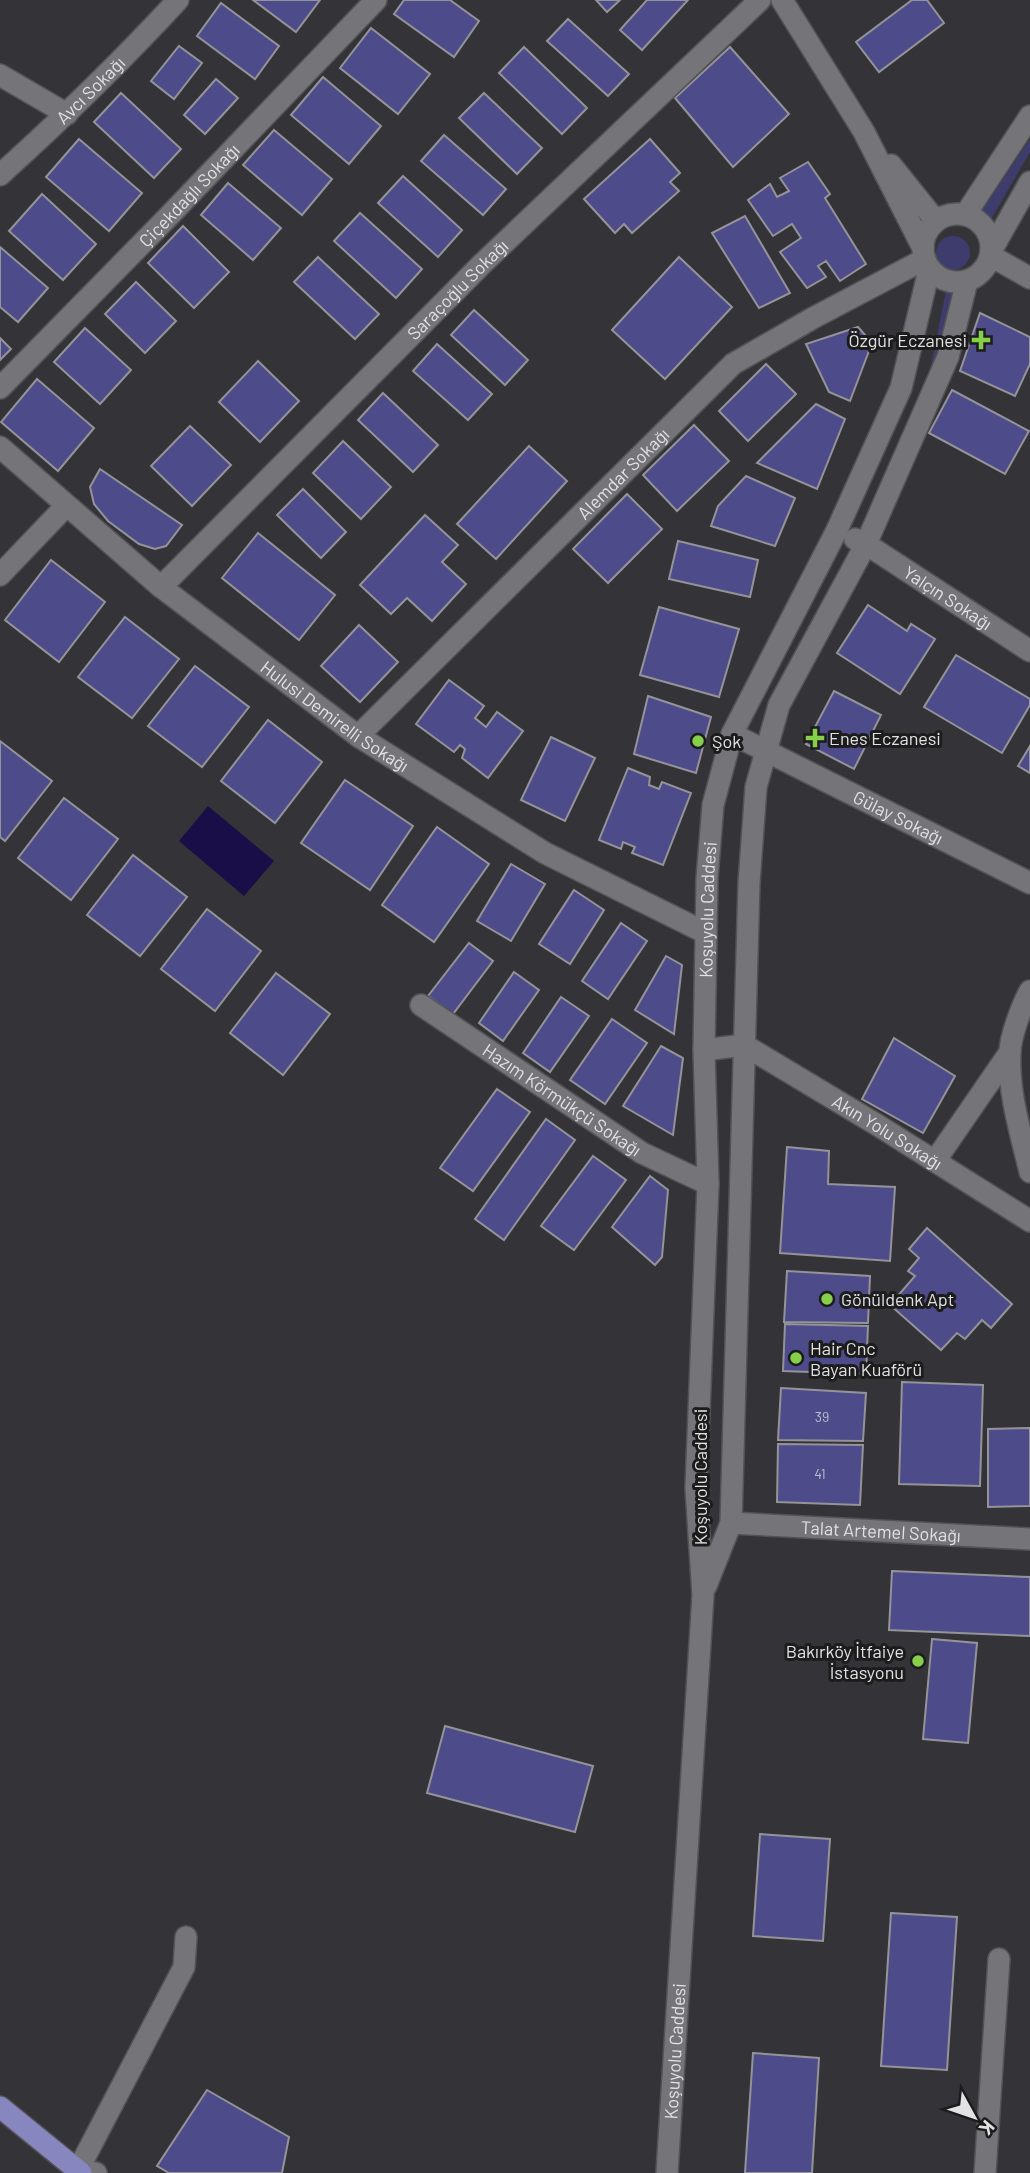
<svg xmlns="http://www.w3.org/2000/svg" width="1030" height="2173" viewBox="0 0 1030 2173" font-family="Barlow,sans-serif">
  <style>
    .green { fill: #3e3c6d }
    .water { fill: #190e48 }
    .building { fill: #4e4b8a; stroke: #939398; stroke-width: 2 }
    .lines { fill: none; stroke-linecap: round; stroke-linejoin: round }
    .minor-casing { stroke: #535356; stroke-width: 24 }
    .major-casing { stroke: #535356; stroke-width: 24 }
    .minor { stroke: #757579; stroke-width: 21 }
    .major { stroke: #8886bf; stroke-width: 21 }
    .poi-dot { fill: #86cf4b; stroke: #1c1c1d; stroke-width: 2.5 }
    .labels { text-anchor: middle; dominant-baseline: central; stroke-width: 6; stroke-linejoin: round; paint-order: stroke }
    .number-label { font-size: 14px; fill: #bdbcce }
    .street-label { font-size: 18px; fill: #e2e2e5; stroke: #1c1c1d }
    .poi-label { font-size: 18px; fill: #e2e2e5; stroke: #1c1c1d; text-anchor: start }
  </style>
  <rect width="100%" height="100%" fill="#343438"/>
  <g class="green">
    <path d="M 1030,139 L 1030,152 L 989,223 L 979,215 Z"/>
    <circle cx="953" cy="253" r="17"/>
    <path d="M 946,291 L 961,293 L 929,375 Z"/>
  </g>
  <path class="water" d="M 208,806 L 274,861 L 244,896 L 179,841 Z"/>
  <g class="building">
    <path d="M 253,0 L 320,0 L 296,32 Z"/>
    <path d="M 404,0 L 450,0 L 479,21 L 454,57 L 394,14 Z"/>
    <path d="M 596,0 L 620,0 L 607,12 Z"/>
    <path d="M 647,0 L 688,0 L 642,50 L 620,30 Z"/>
    <path d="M 912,0 L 927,0 L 944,23 L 879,72 L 856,42 Z"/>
    <path d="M 221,3 L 279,46 L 255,79 L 197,36 Z"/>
    <path d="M 568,19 L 629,74 L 608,96 L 547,41 Z"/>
    <path d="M 371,28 L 430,74 L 398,114 L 340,68 Z"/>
    <path d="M 179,46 L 202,63 L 174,99 L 151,81 Z"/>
    <path d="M 524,47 L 587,108 L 562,134 L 499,73 Z"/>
    <path d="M 730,47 L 789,114 L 733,167 L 675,98 Z"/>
    <path d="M 323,77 L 381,126 L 349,164 L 291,115 Z"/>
    <path d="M 216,79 L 238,98 L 205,134 L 184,115 Z"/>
    <path d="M 121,93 L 181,149 L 154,178 L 94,122 Z"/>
    <path d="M 484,93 L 542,148 L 517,174 L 459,118 Z"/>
    <path d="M 274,130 L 332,179 L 302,215 L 243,165 Z"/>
    <path d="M 444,135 L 506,189 L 483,215 L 421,161 Z"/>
    <path d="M 79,139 L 142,193 L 109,231 L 46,177 Z"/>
    <path d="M 650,139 L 680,173 L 670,182 L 679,191 L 632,233 L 624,224 L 615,233 L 584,199 Z"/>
    <path d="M 808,162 L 830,194 L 825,198 L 866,264 L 840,281 L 826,261 L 818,266 L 826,277 L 807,288 L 780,252 L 801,238 L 792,224 L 773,236 L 748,200 L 770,184 L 777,197 L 789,191 L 780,178 Z"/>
    <path d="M 403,176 L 462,230 L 438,257 L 378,203 Z"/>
    <path d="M 228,183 L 281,228 L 253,260 L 201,215 Z"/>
    <path d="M 42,194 L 96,244 L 63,280 L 9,231 Z"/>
    <path d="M 360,213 L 422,269 L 396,298 L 334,241 Z"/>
    <path d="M 745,216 L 790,293 L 759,308 L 712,233 Z"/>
    <path d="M 183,226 L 229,272 L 194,308 L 148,263 Z"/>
    <path d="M 0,247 L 48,288 L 18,322 L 0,307 Z"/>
    <path d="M 318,257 L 379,314 L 355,339 L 294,282 Z"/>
    <path d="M 679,257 L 732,307 L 665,379 L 612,330 Z"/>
    <path d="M 136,282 L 176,321 L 145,353 L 105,314 Z"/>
    <path d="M 474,310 L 528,360 L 505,385 L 451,335 Z"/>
    <path d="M 980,313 L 1030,337 L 1030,364 L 1015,396 L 960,371 Z"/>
    <path d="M 858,327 L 872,343 L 850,401 L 829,392 L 806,344 Z"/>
    <path d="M 85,328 L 131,370 L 100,404 L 54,362 Z"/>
    <path d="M 0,338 L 11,349 L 0,360 Z"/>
    <path d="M 437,344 L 492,394 L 468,420 L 413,371 Z"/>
    <path d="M 258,361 L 299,401 L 260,442 L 219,402 Z"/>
    <path d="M 766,364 L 796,394 L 748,441 L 719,411 Z"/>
    <path d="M 37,379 L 94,428 L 58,471 L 1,422 Z"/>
    <path d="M 952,390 L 1029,431 L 1005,474 L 929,433 Z"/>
    <path d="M 383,393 L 438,445 L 413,472 L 358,420 Z"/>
    <path d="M 816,404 L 845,419 L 817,489 L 757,463 Z"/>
    <path d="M 694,425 L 729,461 L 677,511 L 643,475 Z"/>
    <path d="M 190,426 L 231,465 L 192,506 L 151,466 Z"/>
    <path d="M 343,441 L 391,487 L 361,519 L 313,473 Z"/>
    <path d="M 529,446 L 567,481 L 496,559 L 457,524 Z"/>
    <path d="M 100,469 L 182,525 L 166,546 L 155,549 L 139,544 L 108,521 L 94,504 L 90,487 Z"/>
    <path d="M 746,476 L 795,498 L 775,546 L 711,526 L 718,506 Z"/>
    <path d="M 303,489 L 346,532 L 321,558 L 277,515 Z"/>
    <path d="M 627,494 L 662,529 L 608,583 L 573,549 Z"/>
    <path d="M 425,515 L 458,545 L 442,562 L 466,584 L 432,621 L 407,598 L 391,614 L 360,585 Z"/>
    <path d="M 258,533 L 335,595 L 299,640 L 222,578 Z"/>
    <path d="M 678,541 L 758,560 L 750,597 L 669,579 Z"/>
    <path d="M 51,560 L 105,602 L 59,662 L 5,620 Z"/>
    <path d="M 868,605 L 907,631 L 911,624 L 935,639 L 900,694 L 837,653 Z"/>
    <path d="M 659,607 L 739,629 L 719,697 L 640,675 Z"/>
    <path d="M 125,617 L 179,659 L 132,718 L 78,677 Z"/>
    <path d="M 359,625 L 398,662 L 360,702 L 321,666 Z"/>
    <path d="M 956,655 L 1030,699 L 1030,705 L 1002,753 L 924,707 Z"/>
    <path d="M 195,666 L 249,707 L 202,767 L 148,726 Z"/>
    <path d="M 449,680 L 484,706 L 475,718 L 486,727 L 497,712 L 523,731 L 488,778 L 462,758 L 465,749 L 460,745 L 454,752 L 416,724 Z"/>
    <path d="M 834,691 L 881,715 L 854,769 L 806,744 Z"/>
    <path d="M 648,696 L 711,717 L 696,773 L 634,754 Z"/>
    <path d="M 268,720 L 322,762 L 275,823 L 221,781 Z"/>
    <path d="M 551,737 L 595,758 L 565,821 L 521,800 Z"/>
    <path d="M 0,741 L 52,781 L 5,841 L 0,837 Z"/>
    <path d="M 1030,746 L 1030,773 L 1018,766 Z"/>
    <path d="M 628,768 L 650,777 L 649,785 L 659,789 L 662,782 L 691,793 L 663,865 L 632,853 L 635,847 L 623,842 L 621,849 L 599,840 Z"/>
    <path d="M 345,780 L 413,826 L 370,890 L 301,843 Z"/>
    <path d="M 64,798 L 118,839 L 71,900 L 18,858 Z"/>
    <path d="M 437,827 L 489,864 L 434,942 L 382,905 Z"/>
    <path d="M 133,855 L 187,897 L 140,956 L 87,915 Z"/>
    <path d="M 511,864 L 545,884 L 511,941 L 477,921 Z"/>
    <path d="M 574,890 L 604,910 L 570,964 L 539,944 Z"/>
    <path d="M 207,909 L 261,951 L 215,1011 L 161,969 Z"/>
    <path d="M 621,923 L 647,941 L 608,999 L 582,981 Z"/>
    <path d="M 469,943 L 493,961 L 453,1014 L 428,996 Z"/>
    <path d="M 666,956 L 682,965 L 674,1034 L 635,1010 Z"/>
    <path d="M 514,972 L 539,990 L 503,1041 L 479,1023 Z"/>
    <path d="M 276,973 L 330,1014 L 283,1075 L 230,1033 Z"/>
    <path d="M 561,997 L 589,1016 L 550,1072 L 523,1053 Z"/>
    <path d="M 612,1019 L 647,1043 L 605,1104 L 570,1080 Z"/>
    <path d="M 894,1038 L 955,1076 L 923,1133 L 862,1099 Z"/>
    <path d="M 661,1046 L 683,1058 L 673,1135 L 623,1106 Z"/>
    <path d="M 497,1089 L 530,1112 L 473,1191 L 440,1168 Z"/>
    <path d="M 546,1119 L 575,1140 L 504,1240 L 475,1219 Z"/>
    <path d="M 787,1147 L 829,1151 L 828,1184 L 895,1187 L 890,1261 L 780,1253 Z"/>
    <path d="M 593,1156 L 626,1180 L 574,1250 L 541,1226 Z"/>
    <path d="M 650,1176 L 668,1190 L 662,1257 L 655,1265 L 612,1227 Z"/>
    <path d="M 927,1228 L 1012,1304 L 991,1328 L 982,1320 L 965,1339 L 957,1333 L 941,1350 L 890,1305 L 915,1276 L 908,1271 L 919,1258 L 909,1249 Z"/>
    <path d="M 787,1271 L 870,1276 L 868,1323 L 784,1322 Z"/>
    <path d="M 785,1324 L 868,1326 L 866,1374 L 783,1371 Z"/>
    <path d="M 902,1382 L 983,1385 L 980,1486 L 899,1484 Z"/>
    <path d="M 781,1388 L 866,1393 L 863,1441 L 778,1440 Z"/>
    <path d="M 1030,1428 L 1030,1506 L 988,1507 L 988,1429 Z"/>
    <path d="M 778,1444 L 863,1445 L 860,1505 L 777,1502 Z"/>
    <path d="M 892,1571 L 1030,1577 L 1030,1636 L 889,1630 Z"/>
    <path d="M 932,1639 L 977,1643 L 968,1743 L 923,1739 Z"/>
    <path d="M 445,1726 L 593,1766 L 575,1832 L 427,1793 Z"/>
    <path d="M 760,1834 L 830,1839 L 823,1941 L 753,1936 Z"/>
    <path d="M 891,1913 L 957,1917 L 947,2070 L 881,2066 Z"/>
    <path d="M 753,2053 L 819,2058 L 812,2173 L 745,2173 Z"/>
    <path d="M 207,2090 L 289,2137 L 282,2173 L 169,2173 L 157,2166 Z"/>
  </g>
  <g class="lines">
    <defs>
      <g id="minor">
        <path d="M 782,0 L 864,132 L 923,248"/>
        <path d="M 0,75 L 67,114"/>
        <path d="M 891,165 L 936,221"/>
        <path id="s1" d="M 0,175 C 62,119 121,62 178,0"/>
        <circle cx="957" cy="248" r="34"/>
        <path d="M 965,215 L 1030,116"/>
        <path d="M 991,251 L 1030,182"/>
        <path d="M 991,256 L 1030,278"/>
        <path id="s2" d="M 0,388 L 168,217 L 376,0"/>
        <path id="s3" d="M 0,447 L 161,587 L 358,736 L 545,853 L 706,933"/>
        <path id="s4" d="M 855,539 L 866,544 L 1030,651"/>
        <path d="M 0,575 L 66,506"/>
        <path id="s5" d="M 161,587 L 482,264 L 760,0"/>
        <path id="s6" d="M 732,734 L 1030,883"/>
        <path id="s7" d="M 358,736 L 733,364 L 813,318 L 925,259"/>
        <path d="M 1030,991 C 1022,1005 1010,1037 1010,1053 C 1008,1093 1021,1134 1030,1172"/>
        <path id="s8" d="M 421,1005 L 642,1153 L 708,1184"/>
        <path id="s9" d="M 704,1050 L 744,1045 L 879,1126 L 1030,1221"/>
        <path d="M 935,1161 L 1010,1052"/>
        <path id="s10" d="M 731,1523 L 1030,1539"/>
        <path d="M 706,1586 L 731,1523 L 749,883 L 756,787 L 779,705 L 866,544 L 948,357 L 967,281"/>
        <path d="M 96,2173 L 78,2170 L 184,1967 L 186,1937"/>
        <path id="s11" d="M 667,2173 L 703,1595 L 696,1488 L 708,1184 L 704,1050 L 707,878 L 713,805 L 732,734 L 837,530 L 901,388 L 929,270"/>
        <path d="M 985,2173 L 999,1959"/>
      </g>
      <path id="major" d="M 0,2107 L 81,2173"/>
    </defs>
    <use href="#minor" class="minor-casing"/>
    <use href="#major" class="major-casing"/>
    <use href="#minor" class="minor"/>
    <use href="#major" class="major"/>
  </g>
  <g class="poi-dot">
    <path d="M977.5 329.5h7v7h7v7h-7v7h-7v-7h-7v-7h7z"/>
    <path d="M811.5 727.5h7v7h7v7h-7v7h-7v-7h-7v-7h7z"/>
    <circle cx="698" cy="741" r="7"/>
    <circle cx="827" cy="1299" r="7"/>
    <circle cx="796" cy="1358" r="7"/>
    <circle cx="918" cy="1661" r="7"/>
  </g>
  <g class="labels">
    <g class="number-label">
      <text x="822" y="1416">39</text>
      <text x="820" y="1473">41</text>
    </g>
    <g class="street-label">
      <text stroke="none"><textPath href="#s1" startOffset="124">Avcı Sokağı</textPath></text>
      <text stroke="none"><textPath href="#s2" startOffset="270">Çiçekdağlı Sokağı</textPath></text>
      <text stroke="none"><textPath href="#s5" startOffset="420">Saraçoğlu Sokağı</textPath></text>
      <text stroke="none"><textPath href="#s7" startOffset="373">Alemdar Sokağı</textPath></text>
      <text stroke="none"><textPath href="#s4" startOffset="110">Yalçın Sokağı</textPath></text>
      <text stroke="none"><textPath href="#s3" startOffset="430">Hulusi Demirelli Sokağı</textPath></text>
      <text stroke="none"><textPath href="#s6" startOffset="186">Gülay Sokağı</textPath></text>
      <text stroke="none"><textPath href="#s11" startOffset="1265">Koşuyolu Caddesi</textPath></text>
      <text stroke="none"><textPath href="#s8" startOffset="170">Hazım Körmükçü Sokağı</textPath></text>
      <text stroke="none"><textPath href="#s9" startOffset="208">Akın Yolu Sokağı</textPath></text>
      <text transform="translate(700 1477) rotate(-90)">Koşuyolu Caddesi</text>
      <text stroke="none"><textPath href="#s10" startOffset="150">Talat Artemel Sokağı</textPath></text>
      <text stroke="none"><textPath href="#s11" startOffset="122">Koşuyolu Caddesi</textPath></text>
    </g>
    <g class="poi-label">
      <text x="967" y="340" text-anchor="end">Özgür Eczanesi</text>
      <text x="829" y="738">Enes Eczanesi</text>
      <text x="712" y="741">Şok</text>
      <text x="841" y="1299">Gönüldenk Apt</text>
      <text x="810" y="1348">Hair Cnc<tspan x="810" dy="21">Bayan Kuaförü</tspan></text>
      <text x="904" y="1651" text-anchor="end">Bakırköy İtfaiye<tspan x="904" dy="21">İstasyonu</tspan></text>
    </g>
  </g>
  <g transform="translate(974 2117) rotate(130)" stroke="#1c1c1d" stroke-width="5" paint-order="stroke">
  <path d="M0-5L12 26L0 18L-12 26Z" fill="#e2e2e5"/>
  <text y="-10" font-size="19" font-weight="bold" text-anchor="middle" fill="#e2e2e5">K</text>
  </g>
</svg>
